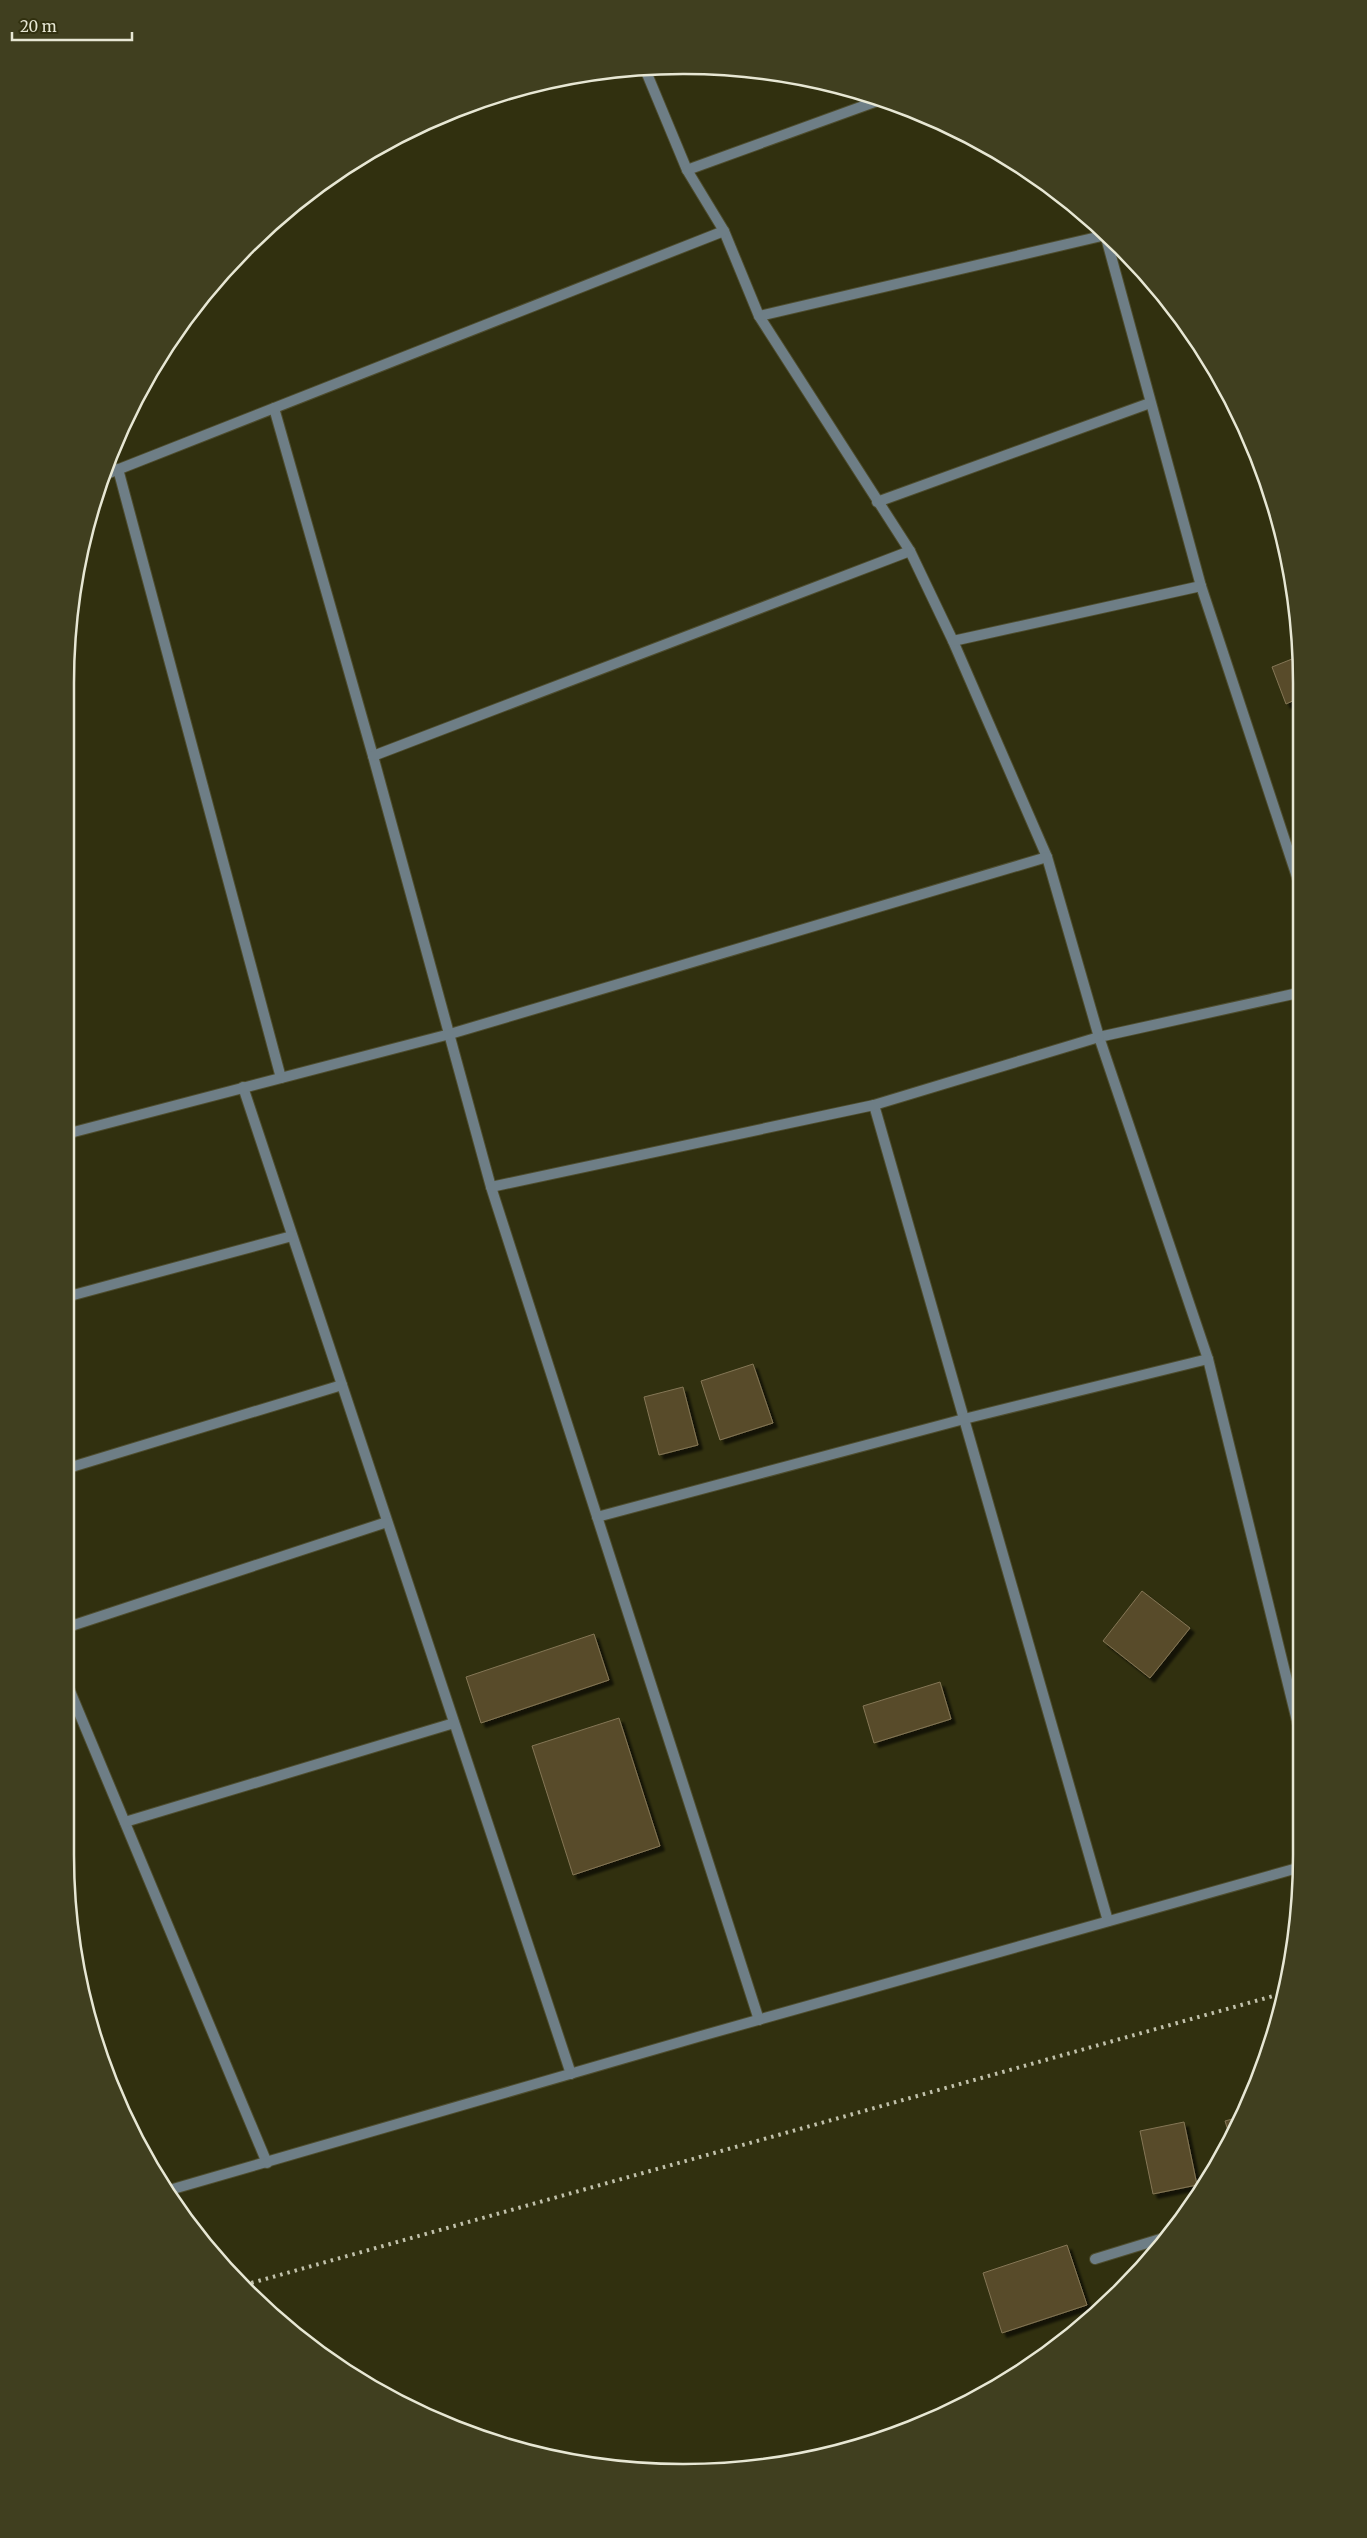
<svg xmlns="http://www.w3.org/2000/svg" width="1367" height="2538" viewBox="0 0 1367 2538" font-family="Merriweather,serif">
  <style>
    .building { fill: #594c2c; stroke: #847655; filter: url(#shadow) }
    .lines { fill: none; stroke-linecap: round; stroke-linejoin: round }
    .minor-casing { stroke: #4e4d2f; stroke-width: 12 }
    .minor { stroke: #6e7e86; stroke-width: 10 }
    .rail { stroke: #c1c1ab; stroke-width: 4; stroke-dasharray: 2.5 5; stroke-linecap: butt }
    .rim { fill: none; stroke: #e7e7d4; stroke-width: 2.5 }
  </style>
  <defs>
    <filter id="shadow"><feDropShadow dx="4.5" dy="4.5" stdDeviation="1" flood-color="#0009"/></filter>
  </defs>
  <rect width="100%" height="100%" fill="#31300f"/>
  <g class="building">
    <path d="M 1297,657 L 1297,699 L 1286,704 L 1272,667 Z"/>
    <path d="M 753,1364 L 773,1423 L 720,1440 L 701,1381 Z"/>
    <path d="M 683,1387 L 698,1445 L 659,1455 L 644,1397 Z"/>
    <path d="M 1142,1591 L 1190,1628 L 1150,1678 L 1103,1641 Z"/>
    <path d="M 594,1634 L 609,1680 L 481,1723 L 466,1677 Z"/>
    <path d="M 940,1682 L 951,1719 L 874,1743 L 863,1706 Z"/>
    <path d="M 619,1718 L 660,1846 L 573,1875 L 532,1746 Z"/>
    <path d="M 1243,2116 L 1238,2128 L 1231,2140 L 1225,2121 Z"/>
    <path d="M 1184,2122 L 1197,2185 L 1153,2194 L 1140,2131 Z"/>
    <path d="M 1067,2245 L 1087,2305 L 1002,2333 L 983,2273 Z"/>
  </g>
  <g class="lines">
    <defs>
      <g id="minor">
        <path d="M 645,69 L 687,170 L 724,231 L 759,316 L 910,551 L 953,641 L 1047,857"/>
        <path d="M 687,170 L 880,100"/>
        <path d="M 1105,234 L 1201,586 L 1298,880"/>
        <path d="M 759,316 L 1106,235"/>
        <path d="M 274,408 L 373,756 L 491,1187 L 759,2020"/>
        <path d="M 118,469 L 281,1078"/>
        <path d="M 104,475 L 724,231"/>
        <path d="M 877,502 L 1150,403"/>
        <path d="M 953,641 L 1201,586"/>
        <path d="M 373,756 L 910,551"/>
        <path d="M 1298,993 L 1099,1037 L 1208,1359 L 1300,1733"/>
        <path d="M 243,1087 L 571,2074"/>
        <path d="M 874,1105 L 1108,1921"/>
        <path d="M 66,1134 L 450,1034 L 1047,857 L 1099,1037 L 874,1105 L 491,1187"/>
        <path d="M 66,1297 L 292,1236"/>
        <path d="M 65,1469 L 342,1385"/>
        <path d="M 597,1517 L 964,1419 L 1208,1359"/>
        <path d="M 65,1628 L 387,1522"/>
        <path d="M 65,1679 L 267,2163"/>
        <path d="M 125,1822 L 454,1723"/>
        <path d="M 166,2191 L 701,2036 L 1301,1867"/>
        <path d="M 1095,2259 L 1170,2236"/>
      </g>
    </defs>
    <use href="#minor" class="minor-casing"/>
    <use href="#minor" class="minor"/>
    <path class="rail" d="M 244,2285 L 1284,1993"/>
  </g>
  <path d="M0 0H1367V2538H0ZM683 74H684A609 609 0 0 1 1293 683V1855A609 609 0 0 1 684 2464H683A609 609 0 0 1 74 1855V683A609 609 0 0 1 683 74Z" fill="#403f1f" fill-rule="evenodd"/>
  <path class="rim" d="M683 74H684A609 609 0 0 1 1293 683V1855A609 609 0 0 1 684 2464H683A609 609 0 0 1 74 1855V683A609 609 0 0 1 683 74Z"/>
  <path d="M12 32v8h120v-8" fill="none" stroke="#e7e7d4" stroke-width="2.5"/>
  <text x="20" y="32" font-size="15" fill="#e7e7d4" stroke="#31300f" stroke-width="4" paint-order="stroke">20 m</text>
</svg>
